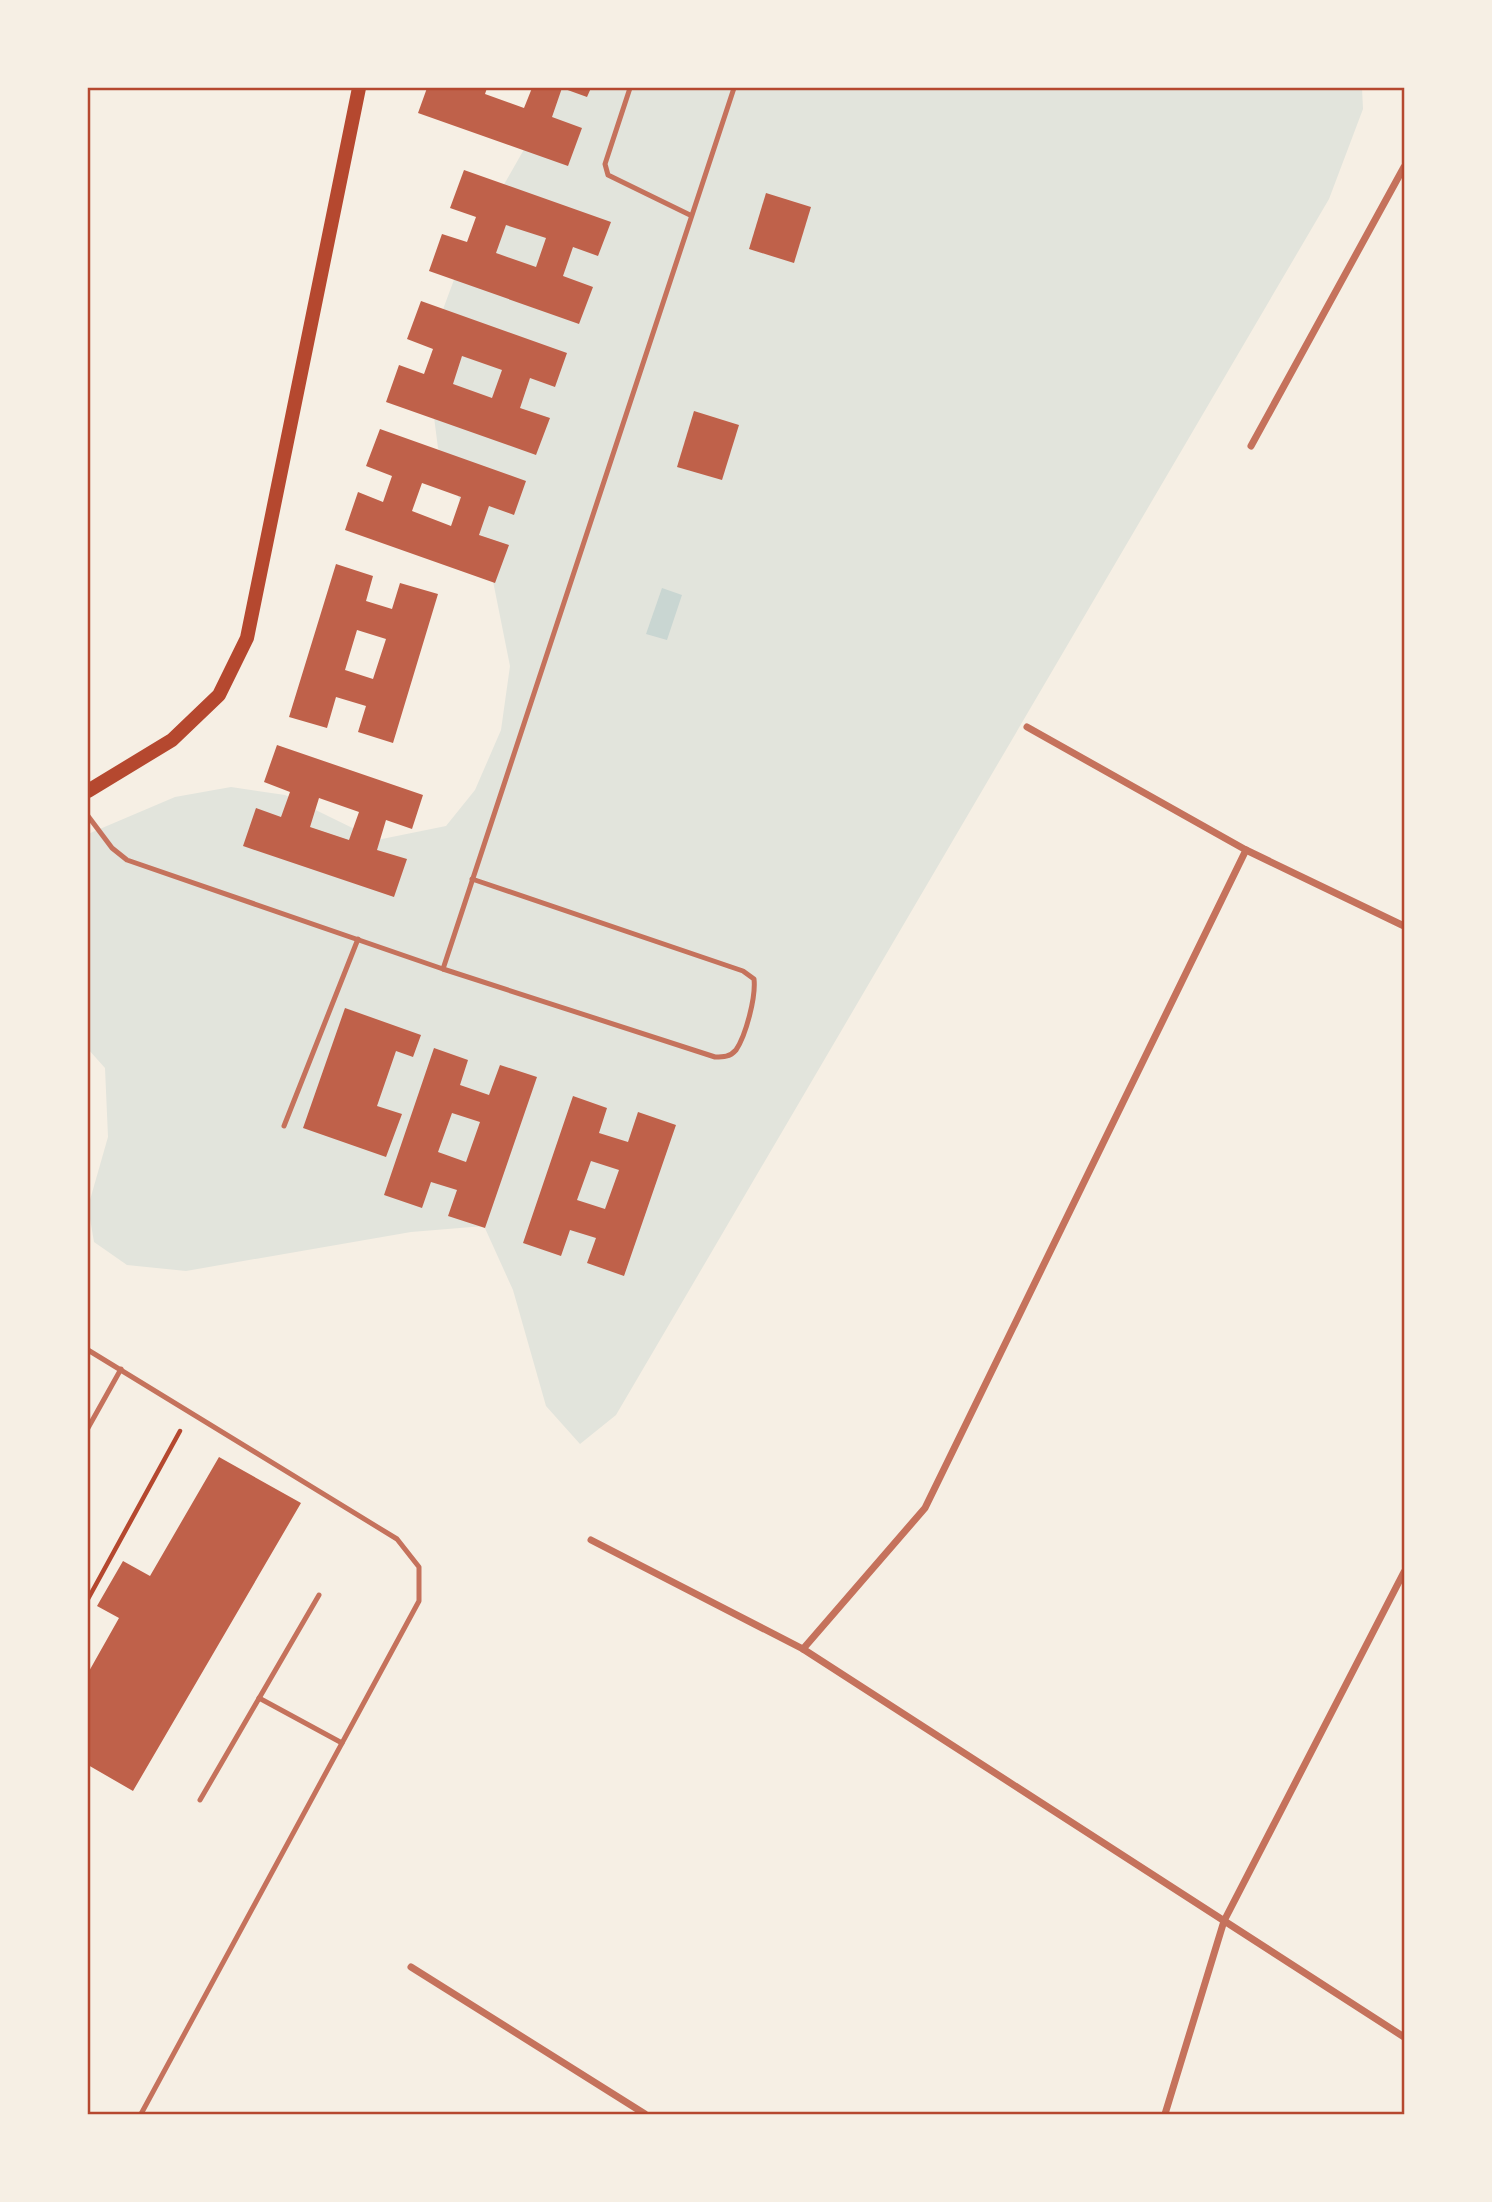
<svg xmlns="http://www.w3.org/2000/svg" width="1492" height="2202" viewBox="0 0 1492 2202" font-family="'PT Sans Narrow',sans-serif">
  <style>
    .green { fill: #e2e4dc }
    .water { fill: #c9d6d2 }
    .building { fill: #bf614a; fill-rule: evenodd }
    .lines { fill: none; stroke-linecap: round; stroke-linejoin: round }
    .path { stroke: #b5482f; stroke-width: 4.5 }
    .service { stroke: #c5725c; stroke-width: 5 }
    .minor { stroke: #c5725c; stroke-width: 7 }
    .secondary { stroke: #b5482f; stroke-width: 14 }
    .neatline { fill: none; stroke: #b5482f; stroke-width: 2.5 }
  </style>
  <rect width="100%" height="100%" fill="#f6efe4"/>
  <path class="green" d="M 559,88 L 1362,88 L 1363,109 L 1329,199 L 616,1415 L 580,1444 L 546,1406 L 513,1290 L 484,1226 L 411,1232 L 186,1271 L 127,1265 L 94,1242 L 88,1207 L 108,1137 L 105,1068 L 88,1049 L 88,834 L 175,797 L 231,787 L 285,795 L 377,840 L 446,826 L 475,790 L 501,730 L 510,666 L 493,581 L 438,448 L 430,386 L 438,323 L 462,258 Z"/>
  <path class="water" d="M 662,588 L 682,595 L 667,640 L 646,634 Z"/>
  <g class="building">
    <path d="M 427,88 L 487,88 L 485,94 L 524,108 L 532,88 L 591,88 L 587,97 L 562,88 L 552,117 L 582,128 L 568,166 L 418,113 Z"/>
    <path d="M 464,170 L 611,222 L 598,256 L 573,247 L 563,276 L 593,287 L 579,324 L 429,271 L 442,234 L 467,242 L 476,217 L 450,208 ZM 506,225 L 546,238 L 536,267 L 496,253 Z"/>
    <path d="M 766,193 L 811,207 L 794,263 L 749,249 Z"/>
    <path d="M 421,301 L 567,353 L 555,387 L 530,378 L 520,408 L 550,418 L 536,455 L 386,402 L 399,365 L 424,374 L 433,349 L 407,339 ZM 462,356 L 502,370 L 492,398 L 453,384 Z"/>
    <path d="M 694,411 L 739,425 L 722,480 L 677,467 Z"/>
    <path d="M 380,429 L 526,481 L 514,515 L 489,506 L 479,535 L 509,545 L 495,583 L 345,530 L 358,492 L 383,502 L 392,476 L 366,466 ZM 422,483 L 461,497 L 451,526 L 412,511 Z"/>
    <path d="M 336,564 L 373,576 L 366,601 L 392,609 L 400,583 L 438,594 L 393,743 L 358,732 L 366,706 L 336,697 L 327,728 L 289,717 ZM 357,630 L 386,639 L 373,679 L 345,670 Z"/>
    <path d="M 277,745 L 423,795 L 412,829 L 386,820 L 377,850 L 407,859 L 394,897 L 243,846 L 256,808 L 281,817 L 290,792 L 264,782 ZM 319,798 L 359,812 L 349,840 L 310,827 Z"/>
    <path d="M 345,1008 L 421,1035 L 413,1057 L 396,1051 L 377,1106 L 402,1114 L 386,1157 L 303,1128 Z"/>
    <path d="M 434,1048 L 468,1060 L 460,1085 L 489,1095 L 500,1065 L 537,1077 L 485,1228 L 448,1216 L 457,1190 L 431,1182 L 422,1208 L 384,1195 ZM 452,1113 L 480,1122 L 466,1162 L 438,1152 Z"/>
    <path d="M 573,1096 L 607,1108 L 599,1133 L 628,1142 L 638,1112 L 676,1125 L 624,1276 L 587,1263 L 596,1238 L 570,1230 L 561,1256 L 523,1243 ZM 591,1161 L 619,1170 L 605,1209 L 577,1200 Z"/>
    <path d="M 219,1457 L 301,1503 L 133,1791 L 88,1765 L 88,1673 L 119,1618 L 97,1606 L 123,1561 L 150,1576 Z"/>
  </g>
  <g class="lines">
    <path class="path" d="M 88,1599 L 180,1431"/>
    <g class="service">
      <path d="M 630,88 L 605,164 L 608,175 L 690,215"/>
      <path d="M 88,816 L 112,848 L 127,860 L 443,969 L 734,88"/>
      <path d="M 443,969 L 715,1057 C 723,1057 730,1057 736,1050 C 746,1035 756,997 754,979 L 743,971 L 472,879"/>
      <path d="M 284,1126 L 358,939"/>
      <path d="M 88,1350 L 397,1539 L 419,1567 L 419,1601 L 141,2114"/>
      <path d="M 88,1428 L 121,1369"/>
      <path d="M 259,1698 L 342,1743"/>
      <path d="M 200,1800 L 319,1595"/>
    </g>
    <g class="minor">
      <path d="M 1251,446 L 1404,167"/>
      <path d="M 1027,727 L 1246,850 L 1404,926"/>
      <path d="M 591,1540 L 803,1649 L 1404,2037"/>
      <path d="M 803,1649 L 925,1508 L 1246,850"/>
      <path d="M 411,1967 L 645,2114"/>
      <path d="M 1165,2114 L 1224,1921 L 1404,1572"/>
    </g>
    <path class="secondary" d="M 88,791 L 172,740 L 219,695 L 247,638 L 359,88"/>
  </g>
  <rect width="1492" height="2202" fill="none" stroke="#f6efe4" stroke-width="178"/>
  <rect x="89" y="89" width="1314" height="2024" class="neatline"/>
</svg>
